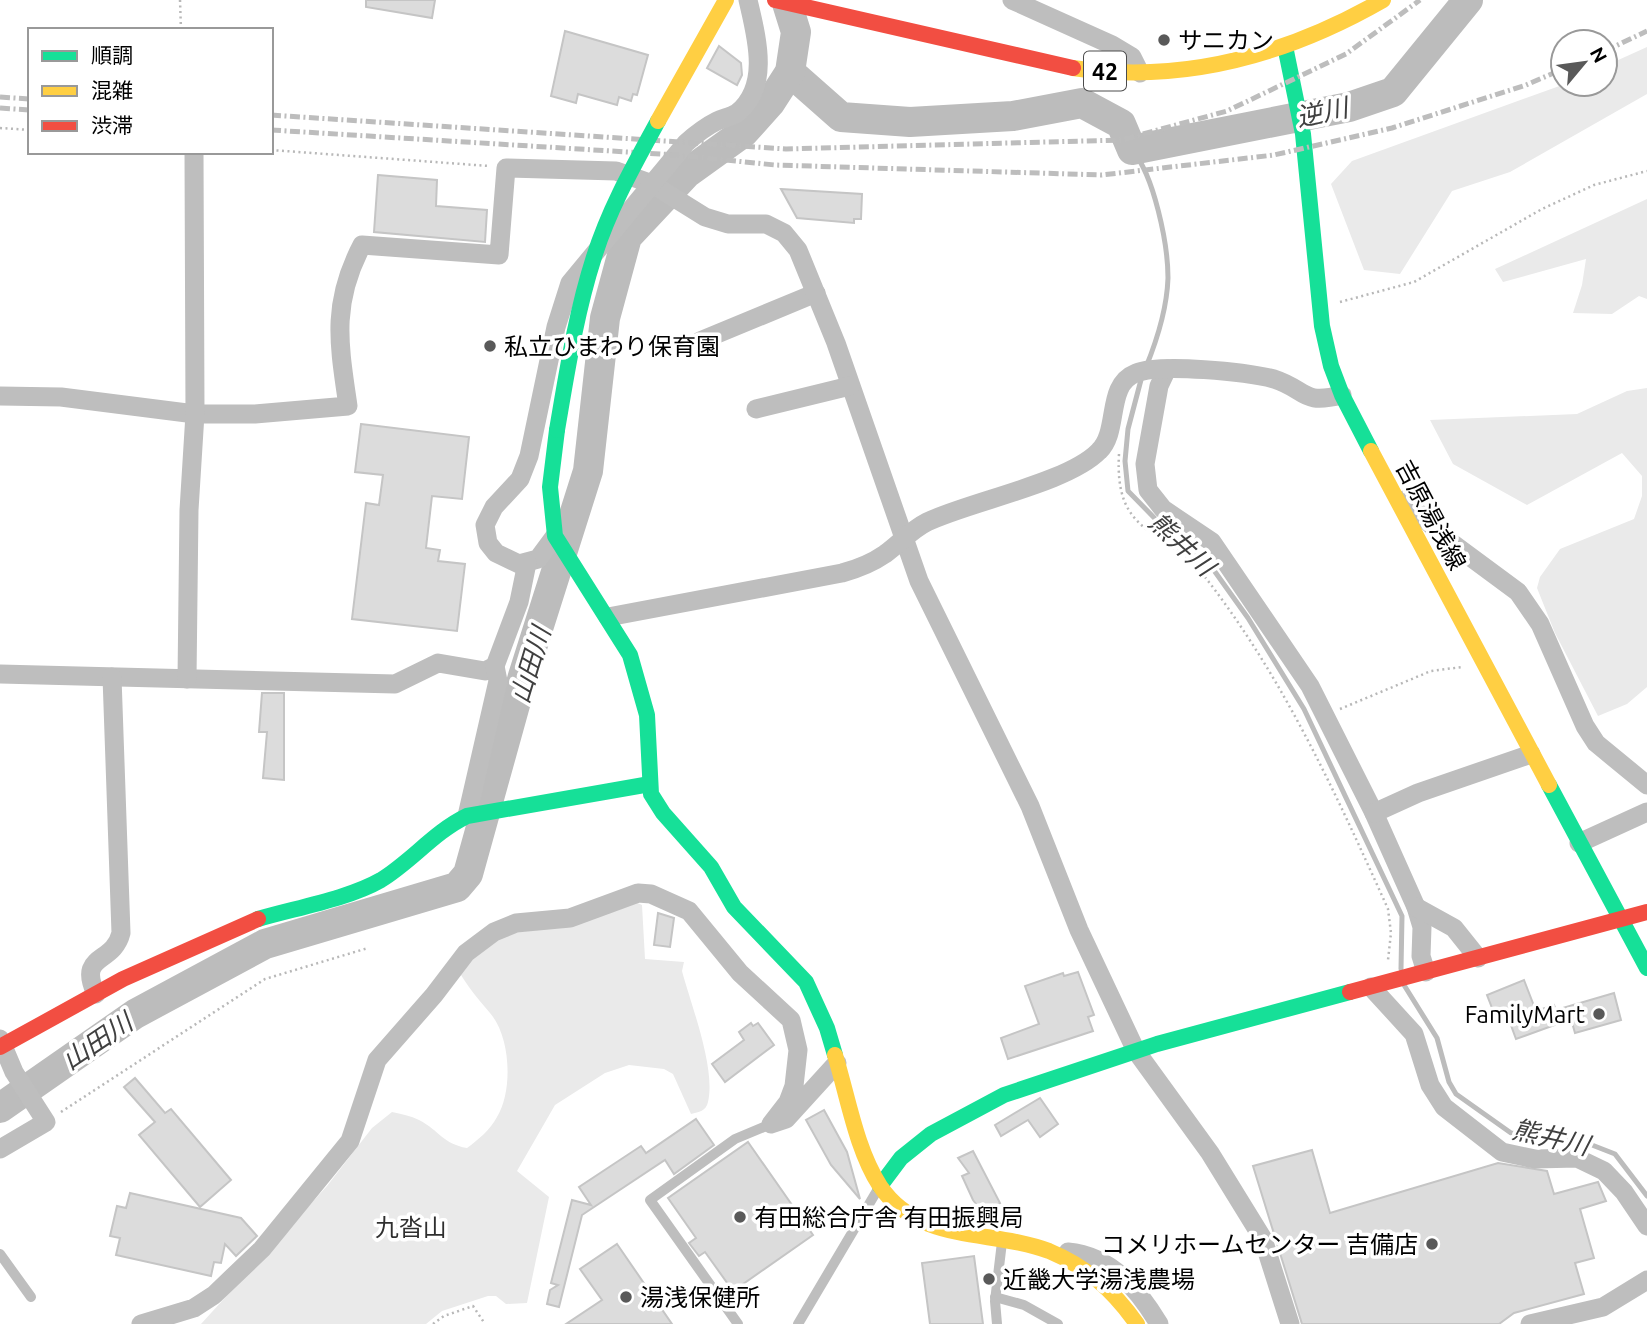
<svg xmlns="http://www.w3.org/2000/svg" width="1647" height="1324" viewBox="0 0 1647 1324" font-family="Ubuntu,'Noto Sans JP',sans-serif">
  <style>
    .green { fill: #eaeaea }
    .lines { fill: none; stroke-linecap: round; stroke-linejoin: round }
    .stream { stroke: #bcbcbc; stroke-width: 5 }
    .river { stroke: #bcbcbc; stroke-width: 30 }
    .building { fill: #dcdcdc; stroke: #c5c5c5; stroke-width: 2 }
    .path { stroke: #b8b8b8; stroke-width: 2.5; stroke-dasharray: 2 3.5; stroke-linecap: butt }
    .lane { stroke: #bebebe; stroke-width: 10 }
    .street { stroke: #bebebe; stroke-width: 19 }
    .fast { stroke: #16e098; stroke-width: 16 }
    .slow { stroke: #ffcf43; stroke-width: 16 }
    .jam { stroke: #f24e42; stroke-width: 16 }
    .rail { stroke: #bdbdbd; stroke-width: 5; stroke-dasharray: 10 3.5 2 3.5; stroke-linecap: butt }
    .fast-bridge { stroke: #16e098; stroke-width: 16 }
    .slow-bridge { stroke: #ffcf43; stroke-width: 16 }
    .poi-dot { fill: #595959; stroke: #fff; stroke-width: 2.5 }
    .labels { text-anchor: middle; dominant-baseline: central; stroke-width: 7; stroke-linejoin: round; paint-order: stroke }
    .shield { fill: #fff; stroke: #4c4c4c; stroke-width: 2 }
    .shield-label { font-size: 23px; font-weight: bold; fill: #000 }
    .poi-label { font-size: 24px; fill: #000; stroke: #fff; text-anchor: start }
    .street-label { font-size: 24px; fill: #000; stroke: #fff }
    .park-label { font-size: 24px; fill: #2f2f2f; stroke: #fff }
    .water-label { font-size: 26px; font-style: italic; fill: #404040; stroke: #fff }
  </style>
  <rect width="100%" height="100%" fill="#fff"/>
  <g class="green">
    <path d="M 1647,47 L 1647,94 L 1510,172 L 1452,191 L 1400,274 L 1364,270 L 1331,184 L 1352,161 L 1565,84 L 1605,84 L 1605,66 Z"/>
    <path d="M 1647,199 L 1647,299 L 1639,296 L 1612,314 L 1573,313 L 1582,285 L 1586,259 L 1503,282 L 1495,269 Z"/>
    <path d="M 1647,388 L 1647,687 L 1627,704 L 1598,716 L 1555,633 L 1537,588 L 1540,577 L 1560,549 L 1634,519 L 1642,496 L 1642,476 L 1622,453 L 1527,505 L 1453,464 L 1430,420 L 1577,414 L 1627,391 Z"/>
    <path d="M 631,900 L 642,905 L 645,959 L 684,962 L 682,971 C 691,1005 716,1068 708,1102 C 706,1111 699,1112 691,1114 L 673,1074 L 664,1069 L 629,1065 L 605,1073 L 555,1105 L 517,1171 L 549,1197 L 527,1303 L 506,1304 L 496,1296 L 488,1296 L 442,1311 L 426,1324 L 201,1324 L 327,1186 L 372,1128 L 392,1112 C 401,1114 411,1116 419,1120 C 440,1131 443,1144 467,1148 C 478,1140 490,1130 497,1117 C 513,1091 511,1037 490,1013 C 478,999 468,987 458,970 L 501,936 Z"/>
  </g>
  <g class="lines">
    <g class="stream">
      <path d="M 1132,150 C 1154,175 1168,244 1168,278 C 1167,307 1157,340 1146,367"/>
      <path d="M 1142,376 L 1128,429 L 1125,461 L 1128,491 L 1174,538 L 1208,562 L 1248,618 L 1304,709 L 1402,916 L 1401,969"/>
      <path d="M 1404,985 L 1437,1038 L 1449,1082 L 1456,1094 L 1511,1133 L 1574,1138 L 1615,1154 L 1647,1196"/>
    </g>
    <g class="river">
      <path d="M 790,72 L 841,117 L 910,122 L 1013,116 L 1082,103 L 1121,124 L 1132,150 L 1349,107 L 1393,92 L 1468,0"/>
      <path d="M 0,1108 L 135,1014 L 265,944 L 457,887 L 468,874 L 523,676 L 588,471 L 605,318 L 627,237 L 687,173 L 744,132 L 770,103 L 790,72 L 796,32 L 786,0"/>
    </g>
  </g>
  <g class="building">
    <path d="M 366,0 L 435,0 L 432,18 L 366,7 Z"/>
    <path d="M 565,31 L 648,55 L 637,95 L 633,94 L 631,101 L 619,97 L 617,105 L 578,94 L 576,103 L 551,96 Z"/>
    <path d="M 719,46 L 741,63 L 742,75 L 737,85 L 707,68 Z"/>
    <path d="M 378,175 L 437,180 L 436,206 L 487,210 L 485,242 L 374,232 Z"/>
    <path d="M 781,189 L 862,194 L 861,219 L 854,219 L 854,223 L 797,218 Z"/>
    <path d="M 361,424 L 469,437 L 462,499 L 432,496 L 426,548 L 440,550 L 438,561 L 465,564 L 457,631 L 352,619 L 366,503 L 379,505 L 383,475 L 355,472 Z"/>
    <path d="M 262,693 L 284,693 L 284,780 L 263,778 L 267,732 L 259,732 Z"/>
    <path d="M 658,913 L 674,918 L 670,947 L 654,945 Z"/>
    <path d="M 1078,972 L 1094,1015 L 1088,1017 L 1093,1031 L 1008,1059 L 1001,1038 L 1039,1024 L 1025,986 L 1063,973 L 1064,976 Z"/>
    <path d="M 1524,980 L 1536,1011 L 1554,1005 L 1556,1010 L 1614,993 L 1621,1020 L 1575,1033 L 1571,1019 L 1516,1039 L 1505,1009 L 1494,1013 L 1487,995 Z"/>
    <path d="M 751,1023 L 753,1026 L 758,1023 L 774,1045 L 725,1082 L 712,1064 L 744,1040 L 739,1032 Z"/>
    <path d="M 135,1078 L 165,1113 L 171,1109 L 231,1180 L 200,1207 L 139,1135 L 155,1122 L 124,1087 Z"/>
    <path d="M 1040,1098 L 1058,1124 L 1040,1137 L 1028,1120 L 1001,1136 L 995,1125 Z"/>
    <path d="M 824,1110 L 847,1152 L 860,1199 L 831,1165 L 806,1120 Z"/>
    <path d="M 696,1119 L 714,1145 L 674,1174 L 665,1160 L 582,1215 L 559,1307 L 547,1304 L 550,1290 L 558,1285 L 551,1283 L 572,1200 L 591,1205 L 579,1187 L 641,1146 L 646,1153 Z"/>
    <path d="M 748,1142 L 813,1235 L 733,1291 L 705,1252 L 699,1256 L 689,1243 L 696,1238 L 668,1198 Z"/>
    <path d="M 1312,1150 L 1330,1213 L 1498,1163 L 1547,1171 L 1554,1194 L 1598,1182 L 1606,1201 L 1580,1209 L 1594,1258 L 1575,1263 L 1584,1294 L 1514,1313 L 1499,1324 L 1302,1324 L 1253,1166 Z"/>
    <path d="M 973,1151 L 1000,1203 L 983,1213 L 973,1200 L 962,1176 L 969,1173 L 958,1158 Z"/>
    <path d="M 130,1193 L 241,1218 L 257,1236 L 236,1256 L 225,1244 L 221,1263 L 214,1262 L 211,1276 L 116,1255 L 120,1238 L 110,1236 L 117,1206 L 126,1208 Z"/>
    <path d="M 617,1244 L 672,1324 L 566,1324 L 602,1300 L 580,1269 Z"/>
    <path d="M 974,1256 L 983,1324 L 930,1324 L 922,1263 Z"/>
  </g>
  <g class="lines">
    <g class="path">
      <path d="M 180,0 L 181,30"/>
      <path d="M 0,128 L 30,130"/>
      <path d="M 271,150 L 489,166"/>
      <path d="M 1340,302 L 1414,282 L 1542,209 L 1594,185 L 1647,171"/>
      <path d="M 1119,454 C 1114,538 1164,526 1205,577 C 1283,677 1336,794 1388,909 L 1391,933 L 1388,960"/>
      <path d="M 1340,709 L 1431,671 L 1462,667"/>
      <path d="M 61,1112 L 265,979 L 368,948"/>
      <path d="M 433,1324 L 444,1316 L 473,1306 L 485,1324"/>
    </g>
    <g class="lane">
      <path d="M 0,1254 L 31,1297"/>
      <path d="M 995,1297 L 1024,1305 L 1058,1324"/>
      <path d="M 738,1324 L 650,1200 L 735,1139 L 771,1124"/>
      <path d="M 798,1324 L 878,1189"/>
      <path d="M 997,1324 L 995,1301 L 1002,1242"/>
    </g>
    <g class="street">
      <path d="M 1012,0 L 1112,45 L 1132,57 L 1140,73"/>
      <path d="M 700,341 L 816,293"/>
      <path d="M 1167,369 L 1159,386 L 1145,464 L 1148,490 L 1163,509 L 1212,542 L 1310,686 L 1374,813 L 1416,907 L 1422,927 L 1421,956 L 1426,972"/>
      <path d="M 0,396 L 61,397 L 195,414 L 255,414 L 348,406 C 339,344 331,304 362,245 L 499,255 L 506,168 L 616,171 L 652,184 L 705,217 L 728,224 L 766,224 L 784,233 L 798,250 L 836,343 L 919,581 L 1030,806 L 1079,930 L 1136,1051 L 1210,1153 L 1263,1239 L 1290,1324"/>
      <path d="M 756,409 L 850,386"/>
      <path d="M 1404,500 L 1449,541 L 1518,592 L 1540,624 L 1585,726 L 1596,743 L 1647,785"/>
      <path d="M 555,536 L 538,559 L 519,564 L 496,553 L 488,543 L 485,525 L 494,507 L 520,479 L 529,456 L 556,327 L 570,283 L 686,143 C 696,134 705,127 717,121 C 723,118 731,117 737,113 C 771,86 756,35 748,0"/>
      <path d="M 608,617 L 842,573 C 857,569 872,563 885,554 C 900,543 911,530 927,522 C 971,501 1068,483 1099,451 C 1120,431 1105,385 1136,373 C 1161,363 1247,372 1274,379 C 1308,390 1300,405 1342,395"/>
      <path d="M 0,674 L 395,684 L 438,663 L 485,671 L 495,666 L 519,602 L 527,563"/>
      <path d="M 187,679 L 189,510 L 195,414 L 194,152"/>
      <path d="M 1374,813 L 1418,793 L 1531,754"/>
      <path d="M 467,816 L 498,681 L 495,666"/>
      <path d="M 1579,843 L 1647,812"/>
      <path d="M 1416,907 L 1454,928 L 1478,958"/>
      <path d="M 1371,987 L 1414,1034 L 1430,1085 L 1444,1107 L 1502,1152 L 1535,1159 L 1577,1158 L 1604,1171 L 1624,1192 L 1647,1226"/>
      <path d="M 96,994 C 77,953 113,965 121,933 L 112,677"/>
      <path d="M 0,1039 L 14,1072 L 46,1122 L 0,1149"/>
      <path d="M 1068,1252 C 1111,1256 1138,1289 1159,1324"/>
      <path d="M 141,1324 L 194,1308 L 214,1295 L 262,1249 L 350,1141 L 377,1060 L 434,995 L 466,953 L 494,932 L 516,923 L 570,918 L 638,893 L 651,894 L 689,911 L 740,973 L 791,1020 L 798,1050 L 794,1086 L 788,1102 L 771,1124 L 786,1119 L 837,1063"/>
      <path d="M 1530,1324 L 1603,1307 L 1647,1280"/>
    </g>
    <g class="fast">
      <path d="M 1285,46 L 1303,134 L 1322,326 L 1331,366 L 1342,395 L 1371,451"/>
      <path d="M 557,430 L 550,487 L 555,536 L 630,655 L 647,715 L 651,794 L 663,813 L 711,867 L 734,907 L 806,982 L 827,1028 L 835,1055"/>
      <path d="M 1549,785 L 1647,968"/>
      <path d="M 258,919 C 295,908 348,899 381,880 C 412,861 434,832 467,816 L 650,784"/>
      <path d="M 880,1186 L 901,1158 L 931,1134 L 1004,1095 L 1157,1044 L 1350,992"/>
    </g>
    <g class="slow">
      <path d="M 1073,68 C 1183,84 1287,55 1383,0"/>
      <path d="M 1371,451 L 1549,785"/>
      <path d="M 835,1055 C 848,1097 856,1149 880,1186 C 919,1244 991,1229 1049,1251 C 1087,1267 1113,1290 1137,1324"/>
    </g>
    <g class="jam">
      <path d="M 775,0 L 1073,68"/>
      <path d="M 1350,992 L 1647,912"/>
      <path d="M 0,1047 L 123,979 L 258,919"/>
    </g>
    <g class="rail">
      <path d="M 1605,51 L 1647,31"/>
      <path d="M 0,97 L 30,99"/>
      <path d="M 0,108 L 30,110"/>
      <path d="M 271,115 L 786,149 L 1121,140 L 1227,111 L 1346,54 L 1420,0"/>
      <path d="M 271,130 L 676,155 L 775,165 L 1102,175 L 1274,155 L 1392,128 L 1526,85 L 1563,69"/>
    </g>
    <path class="fast-bridge" d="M 557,430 C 567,372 576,313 594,257 C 609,209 634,165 658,121"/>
    <path class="slow-bridge" d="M 658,121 L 726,0"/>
  </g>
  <g class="poi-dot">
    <circle cx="1164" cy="40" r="7"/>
    <circle cx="490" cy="346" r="7"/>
    <circle cx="1599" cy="1014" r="7"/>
    <circle cx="740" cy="1217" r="7"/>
    <circle cx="1432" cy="1244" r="7"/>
    <circle cx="989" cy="1279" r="7"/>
    <circle cx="626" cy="1297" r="7"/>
  </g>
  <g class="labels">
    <rect class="shield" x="1084" y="51.5" width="42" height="39" rx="5"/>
    <g class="shield-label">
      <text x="1105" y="71">42</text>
    </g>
    <g class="poi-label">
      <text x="1178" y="40">サニカン</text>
      <text x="504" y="346">私立ひまわり保育園</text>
      <text x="1585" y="1014" text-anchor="end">FamilyMart</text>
      <text x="754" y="1217">有田総合庁舎 有田振興局</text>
      <text x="1418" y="1244" text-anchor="end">コメリホームセンター 吉備店</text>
      <text x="1003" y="1279">近畿大学湯浅農場</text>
      <text x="640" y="1297">湯浅保健所</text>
    </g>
    <g class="street-label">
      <text transform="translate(1431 515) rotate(62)">吉原湯浅線</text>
    </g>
    <g class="park-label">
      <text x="411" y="1227">九沓山</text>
    </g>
    <g class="water-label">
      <text transform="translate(1322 112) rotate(-12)">逆川</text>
      <text transform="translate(1182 544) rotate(43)">熊井川</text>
      <text transform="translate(530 665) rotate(-73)">山田川</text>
      <text transform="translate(97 1041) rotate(-34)">山田川</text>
      <text transform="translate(1551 1137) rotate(13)">熊井川</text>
    </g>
  </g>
  <rect x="28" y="28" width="245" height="126" fill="#ffffff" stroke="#999999" stroke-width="2"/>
  <rect x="42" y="51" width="35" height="10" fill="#16e098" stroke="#999999" stroke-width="2"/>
  <text x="91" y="63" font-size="21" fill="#000000">順調</text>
  <rect x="42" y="86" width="35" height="10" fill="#ffcf43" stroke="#999999" stroke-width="2"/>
  <text x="91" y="98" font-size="21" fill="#000000">混雑</text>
  <rect x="42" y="121" width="35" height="10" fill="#f24e42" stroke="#999999" stroke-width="2"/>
  <text x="91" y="133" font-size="21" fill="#000000">渋滞</text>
  <g transform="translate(1584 63) rotate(61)"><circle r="33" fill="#ffffff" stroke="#999999" stroke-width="2"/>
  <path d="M0-5L12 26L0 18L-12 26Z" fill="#595959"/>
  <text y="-10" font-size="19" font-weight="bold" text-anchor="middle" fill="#000000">N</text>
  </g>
</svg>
